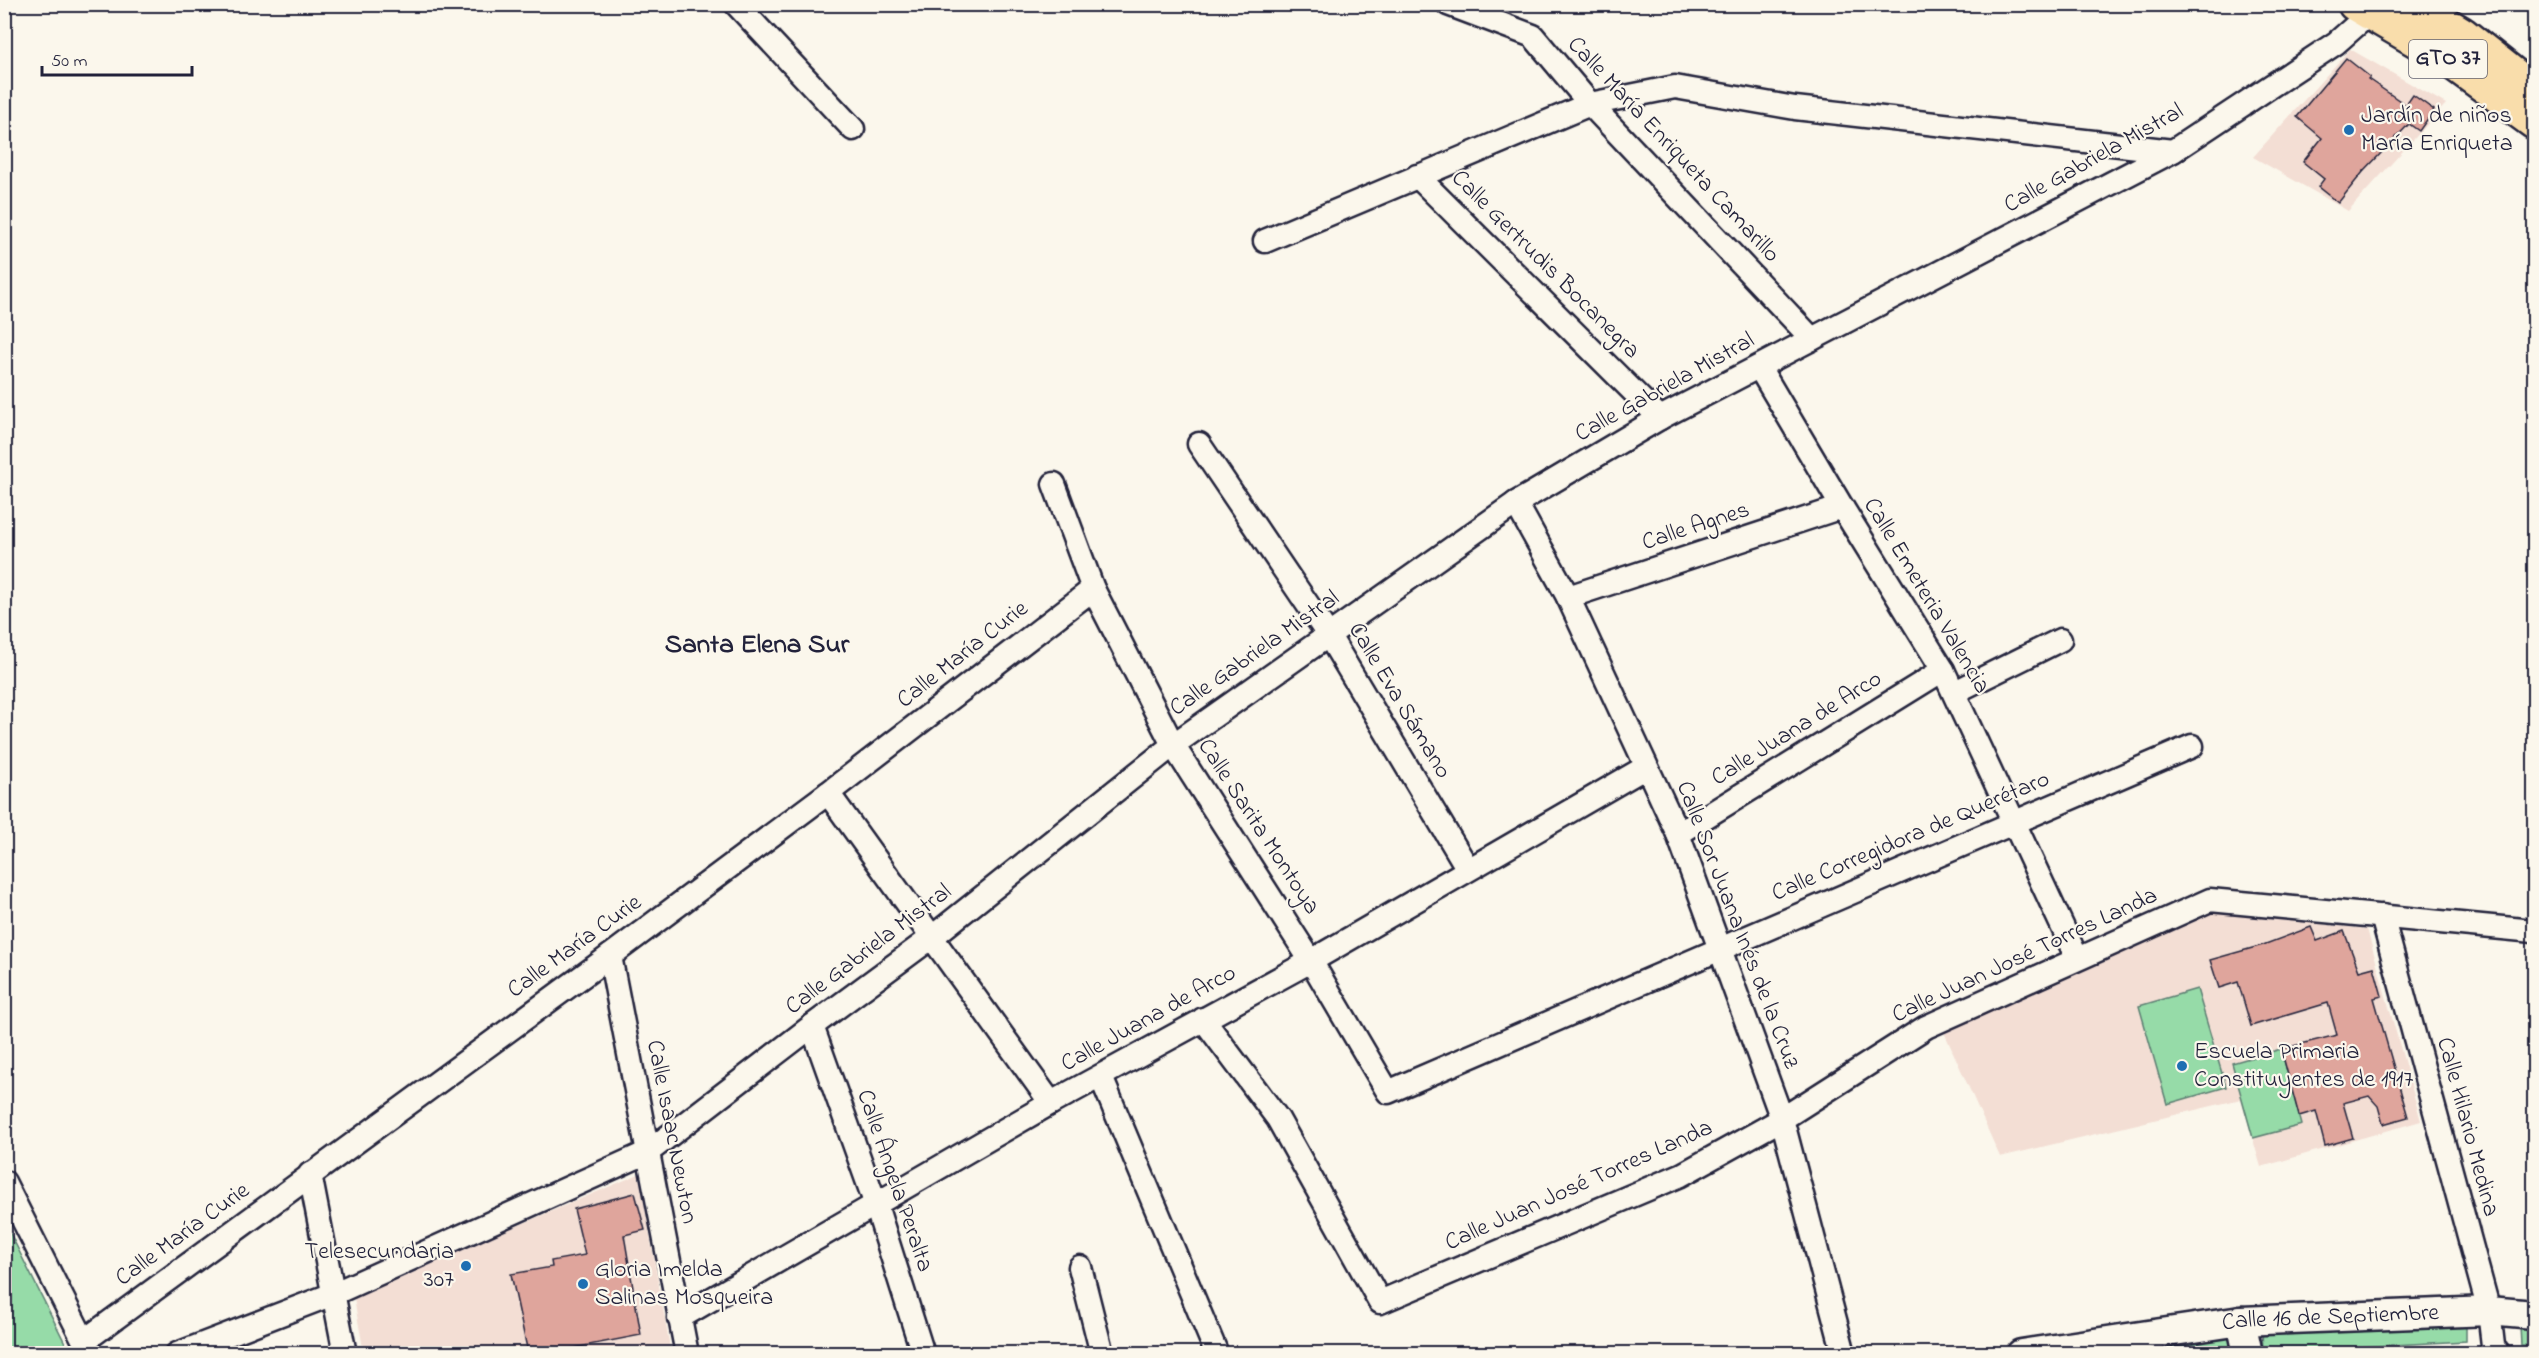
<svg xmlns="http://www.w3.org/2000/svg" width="2539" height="1358" viewBox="0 0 2539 1358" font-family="'Indie Flower',sans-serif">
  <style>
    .built { fill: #f3ded4 }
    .green { fill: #96dba8; stroke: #5c7e72; stroke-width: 1.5 }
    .building { fill: #dfa59c; stroke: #22223b; stroke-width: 1.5 }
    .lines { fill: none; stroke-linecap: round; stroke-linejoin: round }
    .minor-casing { stroke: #22223b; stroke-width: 27 }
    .tertiary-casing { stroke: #22223b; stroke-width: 33 }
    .primary-casing { stroke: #22223b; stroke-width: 38 }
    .minor { stroke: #fbf7ec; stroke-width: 22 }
    .tertiary { stroke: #fbf7ec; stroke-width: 28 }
    .primary { stroke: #f9ddab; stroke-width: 33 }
    .poi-dot { fill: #1f6fb2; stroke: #fbf7ec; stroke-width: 2 }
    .labels { text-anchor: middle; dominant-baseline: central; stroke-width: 4.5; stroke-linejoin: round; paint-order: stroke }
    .shield { fill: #fbf7ec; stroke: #636270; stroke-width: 1.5 }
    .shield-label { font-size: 22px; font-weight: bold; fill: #22223b }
    .poi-label { font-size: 24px; fill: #22223b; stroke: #fbf7ec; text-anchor: start }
    .street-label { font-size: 24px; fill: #22223b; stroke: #fbf7ec }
    .quarter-label { font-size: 27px; font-weight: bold; fill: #22223b; stroke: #fbf7ec }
  </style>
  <rect width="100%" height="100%" fill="#fbf7ec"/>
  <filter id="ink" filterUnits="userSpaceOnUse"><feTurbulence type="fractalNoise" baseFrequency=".0167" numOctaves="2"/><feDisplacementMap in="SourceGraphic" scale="12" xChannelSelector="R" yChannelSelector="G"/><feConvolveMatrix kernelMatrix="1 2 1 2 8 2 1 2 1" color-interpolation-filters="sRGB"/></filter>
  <g filter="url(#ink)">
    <g class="built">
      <path d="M 2350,49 L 2446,104 L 2348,211 L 2253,157 Z"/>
      <path d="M 2211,912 L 2367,929 L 2421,1121 L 2261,1167 L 2241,1099 L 2000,1157 L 1944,1032 Z"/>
      <path d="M 639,1174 L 671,1353 L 364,1353 L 354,1299 L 498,1234 Z"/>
    </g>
    <g class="green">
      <path d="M 2197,989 L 2226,1087 L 2167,1104 L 2139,1006 Z"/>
      <path d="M 2281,1049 L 2302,1125 L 2253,1138 L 2232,1063 Z"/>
      <path d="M 5,1223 L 70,1353 L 5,1353 Z"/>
      <path d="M 2466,1320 L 2466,1341 L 2263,1352 L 2262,1330 Z"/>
      <path d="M 2520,1326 L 2534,1327 L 2534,1346 L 2521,1345 Z"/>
      <path d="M 2234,1336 L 2235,1350 L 2211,1354 L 2102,1354 Z"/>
    </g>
    <g class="building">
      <path d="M 2346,58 L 2370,77 L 2368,79 L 2406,105 L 2413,95 L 2434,110 L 2419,131 L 2409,124 L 2363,172 L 2338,203 L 2318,187 L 2324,179 L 2303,162 L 2322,138 L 2297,117 Z"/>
      <path d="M 2311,927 L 2317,941 L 2344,931 L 2359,971 L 2374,967 L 2382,996 L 2374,998 L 2408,1117 L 2383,1124 L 2378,1106 L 2369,1096 L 2343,1103 L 2353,1138 L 2325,1146 L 2316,1111 L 2299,1116 L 2281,1049 L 2337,1035 L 2328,1003 L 2251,1026 L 2238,982 L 2219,988 L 2210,960 L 2263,945 Z"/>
      <path d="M 635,1193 L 645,1230 L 624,1235 L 641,1335 L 558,1351 L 559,1353 L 528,1353 L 511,1274 L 552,1267 L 551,1261 L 585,1255 L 574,1209 Z"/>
    </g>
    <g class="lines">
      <defs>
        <g id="minor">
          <path d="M 736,4 L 853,129"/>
          <path d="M 1448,4 L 1533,36 L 1590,104 L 1812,339"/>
          <path d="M 1417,176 L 1660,418"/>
          <path d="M 1265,241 L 1590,104 L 1675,87 L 1795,108 L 2173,151"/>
          <path d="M 1759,367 L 1842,507 L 1943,670 L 2077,958"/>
          <path d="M 1199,444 L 1329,636 L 1468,869"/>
          <path d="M 1054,484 L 1093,589 L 1173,745 L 1311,961 L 1388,1092 L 2192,746"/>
          <path d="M 1516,503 L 1568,597 L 1678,834 L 1782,1119 L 1844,1354"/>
          <path d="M 1568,597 L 1842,507"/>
          <path d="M 1955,692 L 2060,640"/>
          <path d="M 828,793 L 1051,1103"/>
          <path d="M 1678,834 L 1943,670"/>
          <path d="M 2382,916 L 2489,1311 L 2494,1354"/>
          <path d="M 610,956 L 687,1354"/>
          <path d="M 1203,1019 L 1278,1119 L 1380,1302 L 1681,1175 L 1782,1119 L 1926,1027 L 2210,900 L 2534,931"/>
          <path d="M 812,1026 L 876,1205 L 923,1354"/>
          <path d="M 1101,1077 L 1217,1354"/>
          <path d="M 310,1174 L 345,1354"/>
          <path d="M 4,1182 L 90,1353"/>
          <path d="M 1080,1267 L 1102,1354"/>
          <path d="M 679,1318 L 1051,1103 L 1311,961 L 1646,767"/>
          <path d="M 84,1341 L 610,956 L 828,793 L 1093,589"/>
          <path d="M 177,1354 L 333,1294 L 648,1152 L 812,1026 L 931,938 L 1173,745 L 1516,503 L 1660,418 L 2173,151 L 2336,43 L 2370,13 L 2375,4"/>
        </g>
        <g id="tertiary">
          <path d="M 2241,1321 L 2248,1354"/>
          <path id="s1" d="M 2021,1354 L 2241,1321 L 2489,1311 L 2534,1315"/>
          <path d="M 2494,1354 L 2495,1354"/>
        </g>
        <g id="primary">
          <path d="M 2355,4 L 2445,57 L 2534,122"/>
          <path d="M 2413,4 L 2462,34 L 2534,91"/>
        </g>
      </defs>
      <use href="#minor" class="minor-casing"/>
      <use href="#tertiary" class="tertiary-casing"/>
      <use href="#primary" class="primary-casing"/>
      <use href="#minor" class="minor"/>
      <use href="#tertiary" class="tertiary"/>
      <use href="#primary" class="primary"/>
    </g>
  </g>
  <g class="poi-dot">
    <circle cx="2349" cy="130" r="6"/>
    <circle cx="2182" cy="1066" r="6"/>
    <circle cx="466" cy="1266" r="6"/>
    <circle cx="583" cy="1284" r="6"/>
  </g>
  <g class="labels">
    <rect class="shield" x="2409" y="40" width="78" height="38" rx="4.5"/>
    <g class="shield-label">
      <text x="2448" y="59">GTO 37</text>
    </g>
    <g class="poi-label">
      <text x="2361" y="116">Jardín de niños<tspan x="2361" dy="28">María Enriqueta</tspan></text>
      <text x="2194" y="1052">Escuela Primaria<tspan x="2194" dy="28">Constituyentes de 1917</tspan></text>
      <text x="454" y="1252" text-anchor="end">Telesecundaria<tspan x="454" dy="28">307</tspan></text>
      <text x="595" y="1270">Gloria Imelda<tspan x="595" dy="28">Salinas Mosqueira</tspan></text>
    </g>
    <g class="street-label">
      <text transform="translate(1673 150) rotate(47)">Calle María Enriqueta Camarillo</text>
      <text transform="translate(2094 159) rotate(-29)">Calle Gabriela Mistral</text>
      <text transform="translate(1545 265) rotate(45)">Calle Gertrudis Bocanegra</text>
      <text transform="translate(1665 388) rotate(-29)">Calle Gabriela Mistral</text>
      <text transform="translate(1696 527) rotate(-18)">Calle Agnes</text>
      <text transform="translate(1926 596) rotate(59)">Calle Emeteria Valencia</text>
      <text transform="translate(1255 654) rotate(-35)">Calle Gabriela Mistral</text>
      <text transform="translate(963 655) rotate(-38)">Calle María Curie</text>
      <text transform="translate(1399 701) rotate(59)">Calle Eva Sámano</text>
      <text transform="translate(1797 729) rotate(-32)">Calle Juana de Arco</text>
      <text transform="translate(1258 827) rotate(57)">Calle Sarita Montoya</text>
      <text transform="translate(1911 837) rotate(-23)">Calle Corregidora de Querétaro</text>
      <text transform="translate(1737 925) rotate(69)">Calle Sor Juana Inés de la Cruz</text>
      <text transform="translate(575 947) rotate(-36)">Calle María Curie</text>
      <text transform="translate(869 950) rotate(-37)">Calle Gabriela Mistral</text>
      <text transform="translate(2025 956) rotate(-25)">Calle Juan José Torres Landa</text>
      <text transform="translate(1149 1019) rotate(-29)">Calle Juana de Arco</text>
      <text transform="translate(2467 1127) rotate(75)">Calle Hilario Medina</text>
      <text transform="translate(671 1132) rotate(79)">Calle Isaac Newton</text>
      <text transform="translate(894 1181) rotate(71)">Calle Ángela Peralta</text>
      <text transform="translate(1579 1186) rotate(-24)">Calle Juan José Torres Landa</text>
      <text transform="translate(183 1235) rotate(-36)">Calle María Curie</text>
      <text stroke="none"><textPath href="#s1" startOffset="312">Calle 16 de Septiembre</textPath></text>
    </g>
    <g class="quarter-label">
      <text x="757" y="645">Santa Elena Sur</text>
    </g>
  </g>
  <rect width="2539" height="1358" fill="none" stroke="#fbf7ec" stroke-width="24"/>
  <rect x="12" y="12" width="2515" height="1334" fill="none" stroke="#22223b" stroke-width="2" filter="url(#ink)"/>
  <path d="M42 66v9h150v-9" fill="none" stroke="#22223b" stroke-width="3"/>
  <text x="51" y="66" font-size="18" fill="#22223b" stroke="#fbf7ec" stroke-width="4.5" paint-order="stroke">50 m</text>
</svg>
